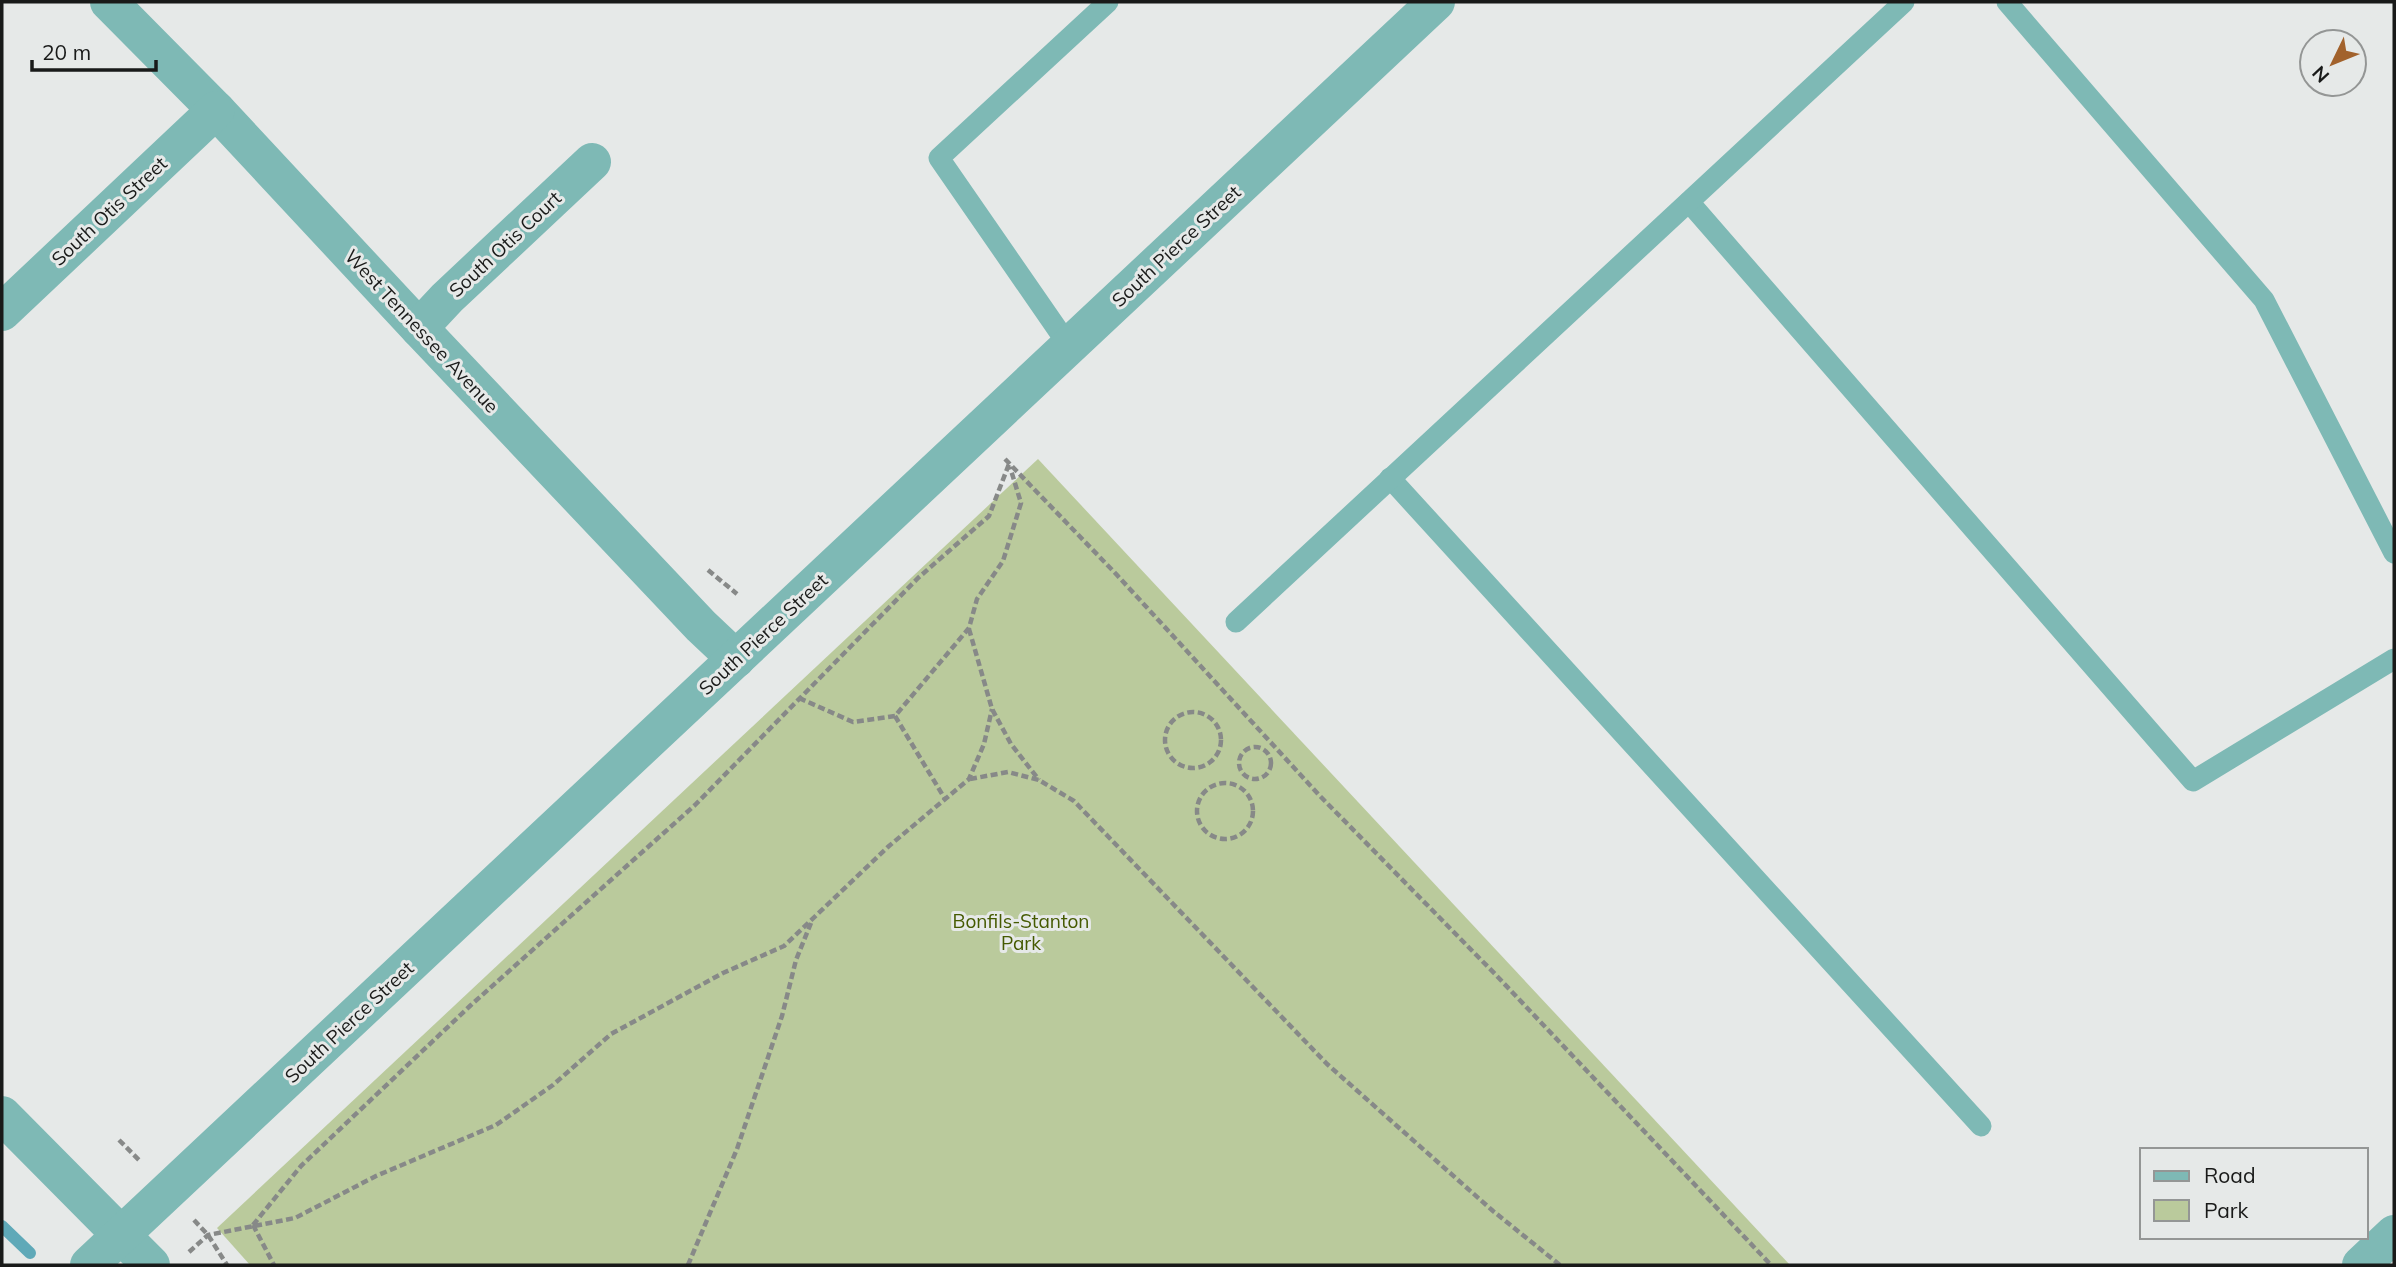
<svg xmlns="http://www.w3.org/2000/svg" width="2396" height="1267" viewBox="0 0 2396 1267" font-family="Mulish,sans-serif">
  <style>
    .park { fill: #baca9c }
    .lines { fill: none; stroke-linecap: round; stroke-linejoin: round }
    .stream { stroke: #5fa9b8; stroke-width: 12 }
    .path { stroke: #878988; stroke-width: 4.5; stroke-dasharray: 7 3.5; stroke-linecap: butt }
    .service { stroke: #7eb9b5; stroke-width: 21 }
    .minor { stroke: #7eb9b5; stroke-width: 38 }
    .tertiary { stroke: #7eb9b5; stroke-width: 38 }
    .labels { text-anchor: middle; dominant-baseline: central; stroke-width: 6; stroke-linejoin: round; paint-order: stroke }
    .street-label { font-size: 19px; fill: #191a19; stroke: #e6e9e8 }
    .park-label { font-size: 19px; fill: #455a01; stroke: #e6e9e8 }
  </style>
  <rect width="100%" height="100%" fill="#e6e9e8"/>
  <path class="park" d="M 1038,459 L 1790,1265 L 250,1265 L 217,1228 Z"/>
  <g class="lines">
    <path class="stream" d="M 2,1226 L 30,1253"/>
    <g class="path">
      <path d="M 1005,459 L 1117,575 L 1319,795 L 1495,974 L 1771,1265"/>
      <path d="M 708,570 L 737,594"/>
      <path d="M 969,629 L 992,709 L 1011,744 L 1039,780"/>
      <path d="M 799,698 L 853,722 L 895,716 L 969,628 L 977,599 L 1003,561 L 1021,503 L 1010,467"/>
      <circle cx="1193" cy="740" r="28"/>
      <path d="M 895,716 L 945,799"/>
      <circle cx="1255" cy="763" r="16"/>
      <path d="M 970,779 L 1008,772 L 1039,780 L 1074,801 L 1327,1064 L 1493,1211 L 1560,1265"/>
      <circle cx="1225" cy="811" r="28"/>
      <path d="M 119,1140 L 141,1162"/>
      <path d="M 194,1220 L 208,1235 L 227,1265"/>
      <path d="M 253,1225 L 301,1166 L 471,1005 L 695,805 L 918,578 L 989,516 L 1009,464"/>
      <path d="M 253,1225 L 274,1265"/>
      <path d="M 189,1252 L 208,1235 L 295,1218 L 376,1176 L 496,1125 L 553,1085 L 611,1034 L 723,973 L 784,946 L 889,846 L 969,779 L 984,744 L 992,709"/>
      <path d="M 688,1265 L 737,1149 L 782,1016 L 796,960 L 811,923"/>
    </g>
    <g class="service">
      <path d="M 2007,2 L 2264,300 L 2394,553"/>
      <path d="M 1689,202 L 2193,781 L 2394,659"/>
      <path d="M 1069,346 L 939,158 L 1108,2"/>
      <path d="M 1390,478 L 1981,1126"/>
      <path d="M 1236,622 L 1904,2"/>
    </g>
    <g class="minor">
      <path d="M 109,2 L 216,110 L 419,328 L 701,626 L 736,659"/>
      <path d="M 2,312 L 216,110"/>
      <path d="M 419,328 L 447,298 L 592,162"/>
      <path d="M 2,1115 L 121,1235"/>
      <path d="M 2361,1265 L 2394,1234"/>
    </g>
    <g class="tertiary">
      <path d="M 121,1235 L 151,1265"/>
      <path d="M 89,1265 L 1436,2"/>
    </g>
  </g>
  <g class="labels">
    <g class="street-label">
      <text transform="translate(109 211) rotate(-43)">South Otis Street</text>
      <text transform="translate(505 244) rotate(-43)">South Otis Court</text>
      <text transform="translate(1176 246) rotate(-43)">South Pierce Street</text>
      <text transform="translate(422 331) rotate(47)">West Tennessee Avenue</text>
      <text transform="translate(763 634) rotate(-43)">South Pierce Street</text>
      <text transform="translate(349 1022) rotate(-43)">South Pierce Street</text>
    </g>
    <g class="park-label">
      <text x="1021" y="921">Bonfils-Stanton<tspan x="1021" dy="22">Park</tspan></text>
    </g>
  </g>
  <rect width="2396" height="1267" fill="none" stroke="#191a19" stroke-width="7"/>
  <rect x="2140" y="1148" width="228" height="91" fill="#e6e9e8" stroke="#949695" stroke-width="2"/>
  <rect x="2154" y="1171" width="35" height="10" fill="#7eb9b5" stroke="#949695" stroke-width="2"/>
  <text x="2204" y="1183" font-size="21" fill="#191a19">Road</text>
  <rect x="2154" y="1200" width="35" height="21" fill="#baca9c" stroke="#949695" stroke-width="2"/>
  <text x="2204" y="1218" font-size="21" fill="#191a19">Park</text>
  <g transform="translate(2333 63) rotate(227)"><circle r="33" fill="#e6e9e8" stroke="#949695" stroke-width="2"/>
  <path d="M0-5L12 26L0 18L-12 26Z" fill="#a2622c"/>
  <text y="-10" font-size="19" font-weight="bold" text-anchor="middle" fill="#191a19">N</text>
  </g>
  <path d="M32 60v10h124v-10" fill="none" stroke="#191a19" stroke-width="3.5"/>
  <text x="42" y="60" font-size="21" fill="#191a19" stroke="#e6e9e8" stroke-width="5" paint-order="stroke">20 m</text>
</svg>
